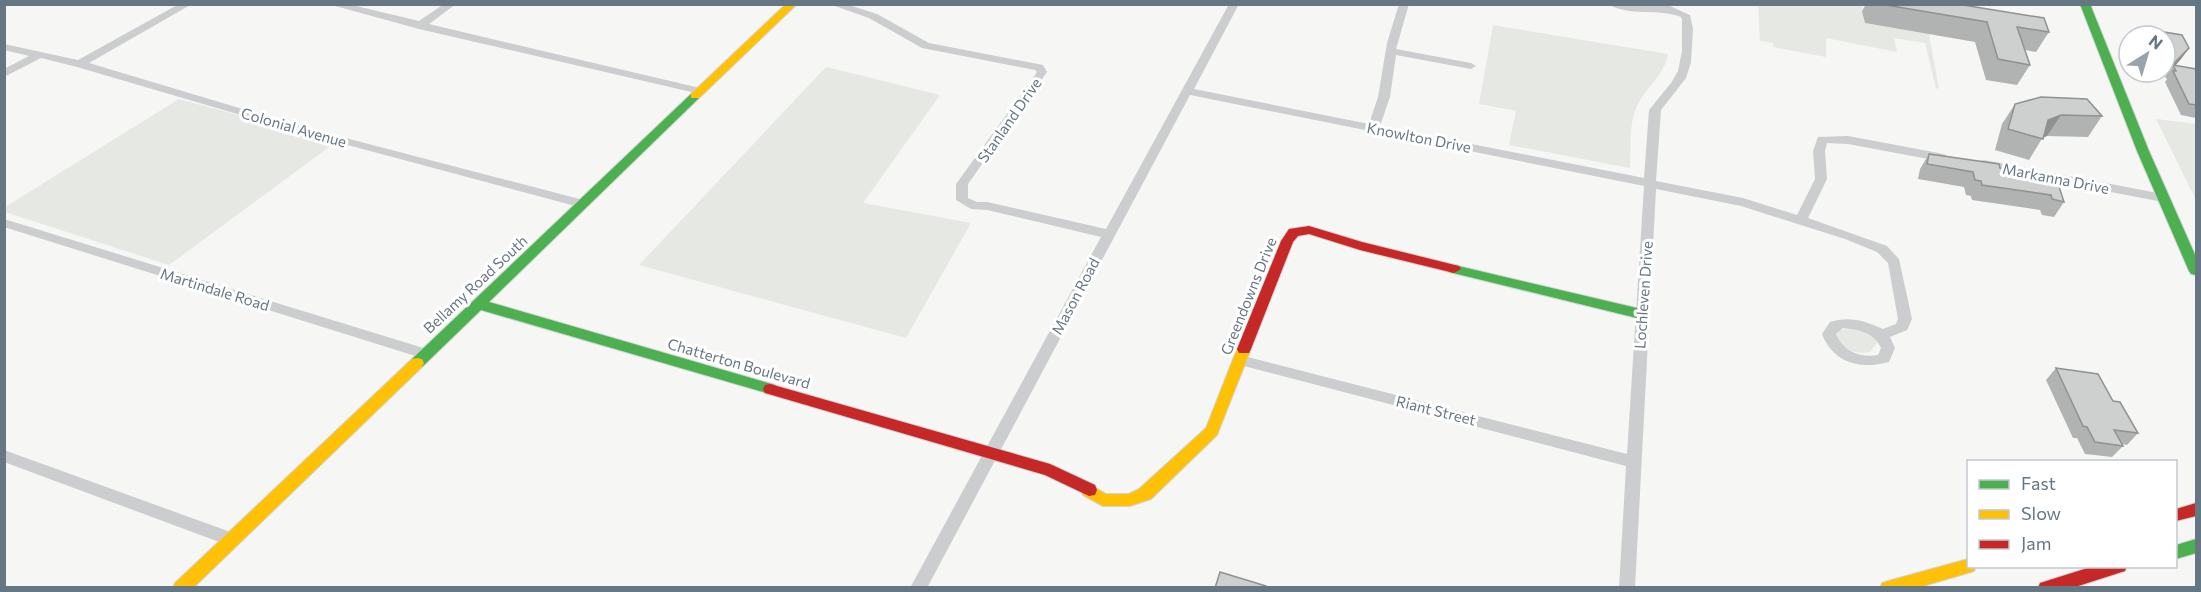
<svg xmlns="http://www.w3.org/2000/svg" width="2201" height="592" viewBox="0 0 2201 592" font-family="Commissioner,sans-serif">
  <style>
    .green { fill: #e6e9e3 }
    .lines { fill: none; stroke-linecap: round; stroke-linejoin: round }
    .fast-casing { stroke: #d3d4d5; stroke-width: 2 }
    .slow-casing { stroke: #d3d4d5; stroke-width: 2 }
    .jam-casing { stroke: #d3d4d5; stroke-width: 2 }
    .street { fill: #cccdce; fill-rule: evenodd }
    .fast { fill: #4caf50; fill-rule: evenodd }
    .slow { fill: #ffc107; fill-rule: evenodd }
    .jam { fill: #c62828; fill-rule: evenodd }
    .wall { fill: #b1b3b3 }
    .shaded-wall { fill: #909292 }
    .building { fill: #ced0d0; stroke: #909292; stroke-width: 1.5 }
    .labels { text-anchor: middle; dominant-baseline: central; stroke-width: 6; stroke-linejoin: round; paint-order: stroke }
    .street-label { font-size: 15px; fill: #667784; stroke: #fff }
  </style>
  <rect width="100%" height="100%" fill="#f6f6f5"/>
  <g class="green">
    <path d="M 1758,5 L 1862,5 L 1865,23 L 1929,34 L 1939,89 L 1936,88 L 1925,43 L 1894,38 L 1897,52 L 1826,38 L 1826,57 L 1773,47 L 1773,43 L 1760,41 Z"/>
    <path d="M 1493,25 L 1668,54 C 1664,77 1643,89 1635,111 C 1629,127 1631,151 1630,168 L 1509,145 L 1516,111 L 1479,104 Z"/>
    <path d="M 826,67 L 940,95 L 863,203 L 971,223 L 906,338 L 639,265 Z"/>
    <path d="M 179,99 L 336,142 L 169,265 L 5,212 L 5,207 Z"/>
    <path d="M 2156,119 L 2196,124 L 2196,200 Z"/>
    <path d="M 1850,329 L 1874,334 L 1879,340 L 1870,352 C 1857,355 1841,350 1836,336 L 1840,330 Z"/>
  </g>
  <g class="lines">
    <defs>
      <g id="fast">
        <path d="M 2080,4 L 2090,4 L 2149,151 L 2196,257 L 2196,275 L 2191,274 L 2189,271 L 2137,151 Z"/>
        <path d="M 695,93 L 699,94 L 699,98 L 489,302 L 775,385 L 777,389 L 775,393 L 770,394 L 481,310 L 422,367 L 412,367 L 410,363 L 412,359 L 691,94 Z"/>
        <path d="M 1454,265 L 1641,309 L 1648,314 L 1641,319 L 1449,272 L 1447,269 Z"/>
        <path d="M 2196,539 L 2196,553 L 2176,559 L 2176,545 Z"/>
      </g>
      <g id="slow">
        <path d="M 786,4 L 797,4 L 699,98 L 691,98 L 691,94 Z"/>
        <path d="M 1244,344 L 1249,345 L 1251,349 L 1217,435 L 1151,499 L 1130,506 L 1103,506 L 1083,495 L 1081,490 L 1083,485 L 1089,484 L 1106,494 L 1129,494 L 1139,489 L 1206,428 L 1237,349 L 1239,345 Z"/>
        <path d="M 417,358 L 422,359 L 424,363 L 422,367 L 193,588 L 173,588 L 175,583 L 412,359 Z"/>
        <path d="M 1968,559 L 1968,566 L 1976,566 L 1974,571 L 1968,573 L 1916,588 L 1880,588 L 1882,583 L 1888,581 Z"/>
      </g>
      <g id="jam">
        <path d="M 1309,226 L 1362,242 L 1459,266 L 1461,269 L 1454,273 L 1360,250 L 1309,234 L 1298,236 L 1293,242 L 1251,349 L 1249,353 L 1239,353 L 1237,349 L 1281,241 L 1289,229 Z"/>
        <path d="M 770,384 L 1050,464 L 1095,485 L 1097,490 L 1095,495 L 1089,496 L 1045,475 L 765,393 L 763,389 L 765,385 Z"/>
        <path d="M 2196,503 L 2196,516 L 2176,521 L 2176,509 Z"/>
        <path d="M 2094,566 L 2127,566 L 2125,571 L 2072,588 L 2038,588 L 2040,583 Z"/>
      </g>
    </defs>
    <use href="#fast" class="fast-casing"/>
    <use href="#slow" class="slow-casing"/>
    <use href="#jam" class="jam-casing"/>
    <g class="street">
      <path d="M 179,4 L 192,4 L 89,63 L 296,125 L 587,201 L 589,204 L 587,207 L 579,207 L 288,129 L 77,67 L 41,58 L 4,77 L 4,69 L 29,56 L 4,50 L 4,44 L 78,60 Z"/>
      <path d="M 328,4 L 348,4 L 419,21 L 444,4 L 456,4 L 429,24 L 700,88 L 706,91 L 700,94 L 419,29 Z"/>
      <path d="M 829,4 L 846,4 L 877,14 L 929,43 L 1043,65 L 1047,72 L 968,184 L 968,198 L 977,202 L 987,202 L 1106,229 L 1229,4 L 1239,4 L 1194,89 L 1369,124 L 1378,97 L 1387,43 L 1399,4 L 1409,4 L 1396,49 L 1471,63 L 1476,66 L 1471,69 L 1396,55 L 1390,97 L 1380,126 L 1644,178 L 1649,110 L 1671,83 L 1678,71 L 1682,51 L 1682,20 L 1681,17 C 1659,8 1629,17 1608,4 L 1670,6 L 1690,15 L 1693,29 L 1691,62 L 1686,78 L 1661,110 L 1656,181 L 1743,198 L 1797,215 L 1815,179 L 1813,151 L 1818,137 L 1848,136 L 1944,154 L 1950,158 L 1944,162 L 1848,144 L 1827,143 L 1825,151 L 1827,179 L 1808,218 L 1887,246 L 1899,259 L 1912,319 L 1907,330 L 1890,337 L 1895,348 L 1889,362 C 1861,370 1833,363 1822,334 L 1830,322 C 1850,316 1865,321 1883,329 L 1896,324 L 1898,319 L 1888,263 L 1877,252 L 1845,239 L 1741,206 L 1656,189 L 1635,588 L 1619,588 L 1626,466 L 1240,365 L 1235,364 L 1233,360 L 1235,356 L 1240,355 L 1627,454 L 1644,186 L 1190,95 L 927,588 L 910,588 L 1101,237 L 987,210 L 971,209 L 956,200 L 956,184 L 1033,78 L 1037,72 L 1035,70 L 922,48 L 869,18 ZM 1843,328 C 1859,330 1874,332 1881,348 L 1878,355 C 1861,358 1843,352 1836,334 Z"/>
      <path d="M 1984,160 L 2163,194 L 2169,198 L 2163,202 L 1980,167 L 1978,164 L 1980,161 Z"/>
      <path d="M 4,219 L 430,350 L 432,354 L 430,358 L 425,359 L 4,227 Z"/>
      <path d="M 4,450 L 236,534 L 238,539 L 236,544 L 230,546 L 4,462 Z"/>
    </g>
    <use href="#fast" class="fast"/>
    <use href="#slow" class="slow"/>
    <use href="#jam" class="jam"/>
  </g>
  <g class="wall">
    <path d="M 1866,4 L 1957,4 L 2049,32 L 2036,52 L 2025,50 L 2030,65 L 2017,85 L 1986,80 L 1975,42 L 1865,23 L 1862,11 Z"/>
    <path d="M 2140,28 L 2182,35 L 2189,48 L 2181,59 L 2175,66 L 2196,69 L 2196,118 L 2181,115 L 2165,82 L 2167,79 L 2165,77 L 2169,71 L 2165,75 L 2163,72 L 2165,72 L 2165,36 L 2134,36 Z"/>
    <path d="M 2015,104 L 2102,116 L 2088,137 L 2047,136 L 2043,137 L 2029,160 L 1995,150 L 2002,124 Z"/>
    <path d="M 1929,154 L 2000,168 L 2064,202 L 2054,217 L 2042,215 L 2040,210 L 1972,200 L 1971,196 L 1966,195 L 1964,187 L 1918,179 L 1920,169 Z"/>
    <path d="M 2056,368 L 2113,401 L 2138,433 L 2127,445 L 2122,444 L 2123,446 L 2112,457 L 2085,454 L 2077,438 L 2073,438 L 2046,380 Z"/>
  </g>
  <g class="shaded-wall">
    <path d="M 2189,48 L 2181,59 L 2174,67 L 2173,65 L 2165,75 L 2173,64 Z"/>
    <path d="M 2061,115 L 2047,136 L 2040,139 L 2048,120 Z"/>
  </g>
  <g class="building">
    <path d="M 1880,4 L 1957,4 L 2044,18 L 2049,32 L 2017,27 L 2030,65 L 1998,59 L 1987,22 Z"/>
    <path d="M 2140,28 L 2182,35 L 2189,48 L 2173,64 L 2165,50 L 2165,36 L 2143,36 Z"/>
    <path d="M 2173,65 L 2196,69 L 2196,105 L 2189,104 L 2173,71 L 2176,71 Z"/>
    <path d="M 2041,97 L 2087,99 L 2102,116 L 2061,115 L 2048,120 L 2043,139 L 2008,129 L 2015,104 Z"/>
    <path d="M 1929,154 L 1999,164 L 2000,168 L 2051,178 L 2057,180 L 2064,202 L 2052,199 L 2051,195 L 1982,185 L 1981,181 L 1975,180 L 1973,172 L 1927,164 Z"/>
    <path d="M 2056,368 L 2098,374 L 2113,401 L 2120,402 L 2138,433 L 2114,430 L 2123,446 L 2095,442 L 2087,427 L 2083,426 Z"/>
    <path d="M 1220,572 L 1266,586 L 1265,588 L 1215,588 Z"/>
  </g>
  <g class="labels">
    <g class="street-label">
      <text transform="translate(1009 120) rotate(-55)">Stanland Drive</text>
      <text transform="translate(294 127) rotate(16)">Colonial Avenue</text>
      <text transform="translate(1419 137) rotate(11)">Knowlton Drive</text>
      <text transform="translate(2056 178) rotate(11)">Markanna Drive</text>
      <text transform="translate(475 284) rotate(-43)">Bellamy Road South</text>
      <text transform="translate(215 289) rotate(17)">Martindale Road</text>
      <text transform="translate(1643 295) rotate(-86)">Lochleven Drive</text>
      <text transform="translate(1075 296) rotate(-62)">Mason Road</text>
      <text transform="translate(1248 296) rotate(-68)">Greendowns Drive</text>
      <text transform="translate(739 363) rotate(16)">Chatterton Boulevard</text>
      <text transform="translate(1436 410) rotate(14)">Riant Street</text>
    </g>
  </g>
  <rect width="2201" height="592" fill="none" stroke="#667784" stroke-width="12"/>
  <rect x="1967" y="460" width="210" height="108" fill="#ffffff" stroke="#c2c9ce" stroke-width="1.5"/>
  <rect x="1979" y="480" width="30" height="9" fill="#4caf50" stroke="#c2c9ce" stroke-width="1.5"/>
  <text x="2021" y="490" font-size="18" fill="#667784">Fast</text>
  <rect x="1979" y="510" width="30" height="9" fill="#ffc107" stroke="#c2c9ce" stroke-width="1.5"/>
  <text x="2021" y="520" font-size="18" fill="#667784">Slow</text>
  <rect x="1979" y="540" width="30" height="9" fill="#c62828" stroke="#c2c9ce" stroke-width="1.5"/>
  <text x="2021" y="550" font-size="18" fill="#667784">Jam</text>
  <g transform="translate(2147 54) rotate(37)"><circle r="28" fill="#ffffff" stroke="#c2c9ce" stroke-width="1.5"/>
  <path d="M0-4.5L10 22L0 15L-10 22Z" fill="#98a3ac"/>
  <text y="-9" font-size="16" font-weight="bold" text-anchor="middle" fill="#667784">N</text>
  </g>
</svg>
